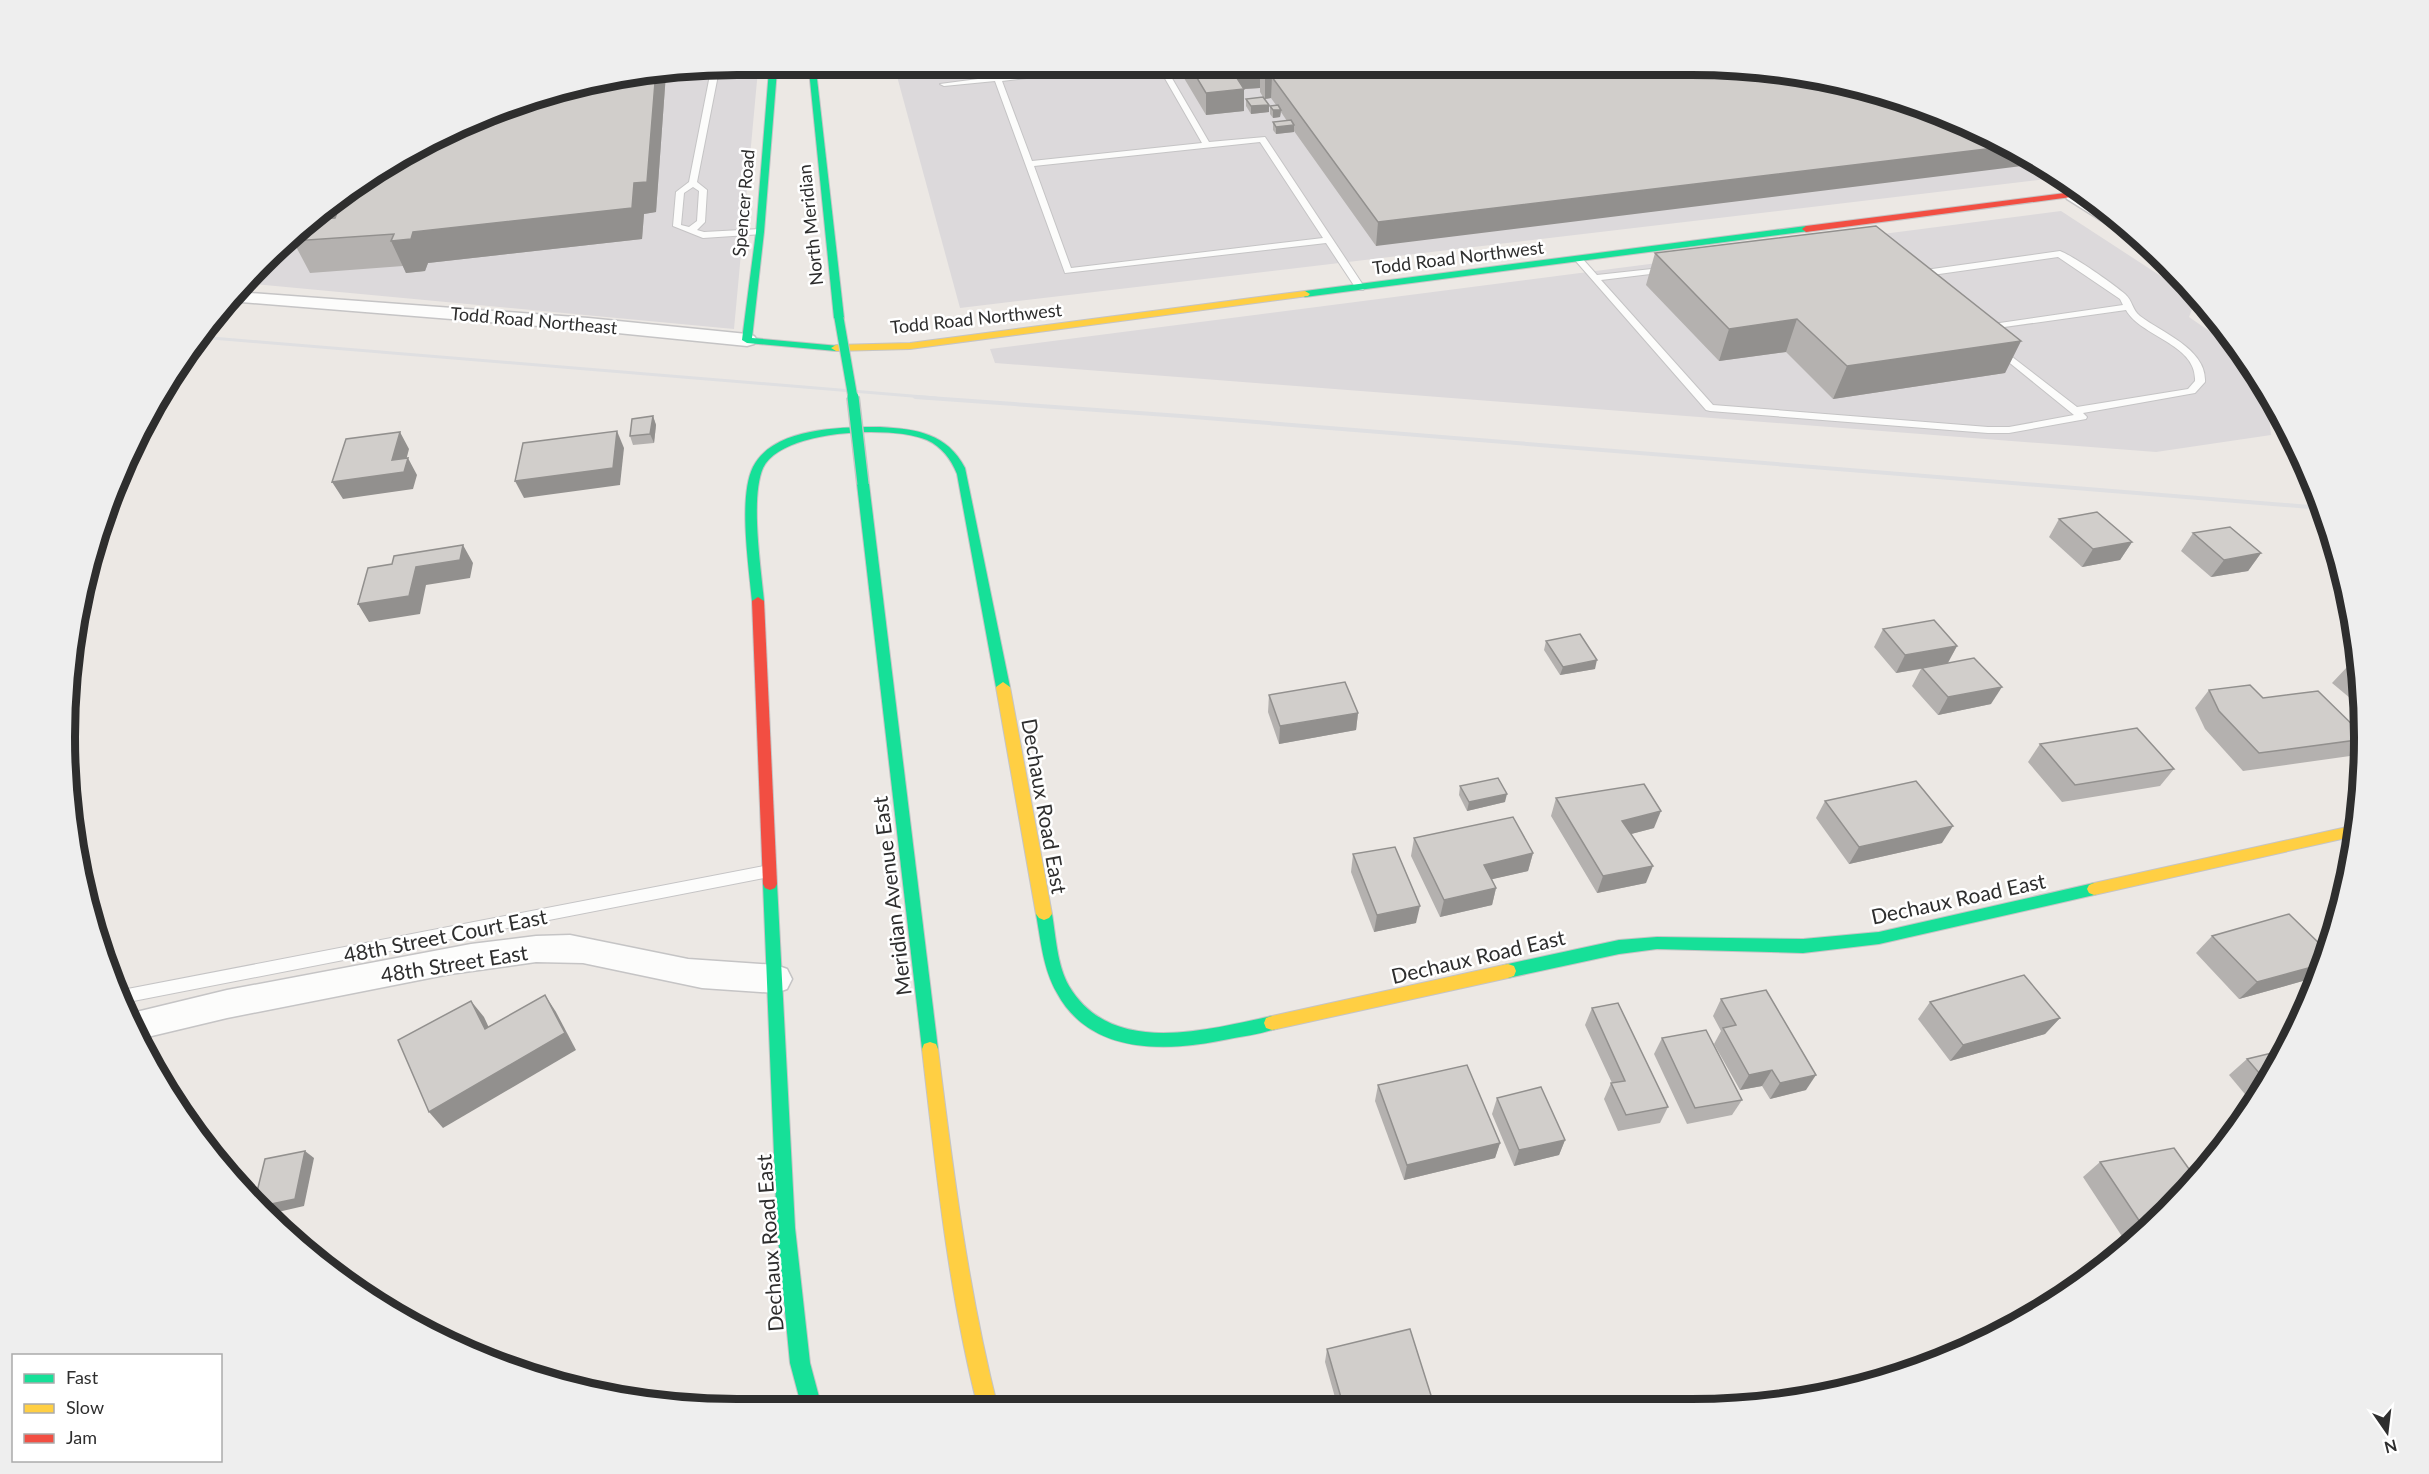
<svg xmlns="http://www.w3.org/2000/svg" width="2429" height="1474" viewBox="0 0 2429 1474" font-family="Lato,sans-serif">
  <style>
    .industrial { fill: #dcd9db }
    .lines { fill: none; stroke-linecap: round; stroke-linejoin: round }
    .lane-casing { stroke: #c5c4c5; stroke-width: 2 }
    .street-casing { stroke: #c5c4c5; stroke-width: 3 }
    .fast-casing { stroke: #c5c4c5; stroke-width: 2 }
    .slow-casing { stroke: #c5c4c5; stroke-width: 2 }
    .jam-casing { stroke: #c5c4c5; stroke-width: 2 }
    .lane { fill: #fcfcfb; fill-rule: evenodd }
    .street { fill: #fcfcfb; fill-rule: evenodd }
    .fast { fill: #16e098; fill-rule: evenodd }
    .slow { fill: #ffcf43; fill-rule: evenodd }
    .jam { fill: #f24e42; fill-rule: evenodd }
    .rail-far1 { stroke: #dfdfe1; stroke-width: 3 }
    .rail { stroke: #dfdfe1; stroke-width: 4 }
    .fast-bridge-far1-casing { stroke: #c6c5c4; stroke-width: 11; stroke-linecap: butt }
    .fast-bridge-casing { stroke: #c6c5c4; stroke-width: 14; stroke-linecap: butt }
    .fast-bridge-far1 { stroke: #16e098; stroke-width: 9 }
    .fast-bridge { stroke: #16e098; stroke-width: 11 }
    .wall { fill: #b4b1af }
    .shaded-wall { fill: #92908e }
    .building { fill: #d1cecb; stroke: #92908e; stroke-width: 1.5 }
    .labels { text-anchor: middle; dominant-baseline: central; stroke-width: 5; stroke-linejoin: round; paint-order: stroke }
    .far-street-label { font-size: 18px; fill: #2e2e2e; stroke: #fff }
    .street-label { font-size: 21px; fill: #2e2e2e; stroke: #fff }
    .rim { fill: none; stroke: #2e2e2e; stroke-width: 8 }
  </style>
  <rect width="100%" height="100%" fill="#ece8e4"/>
  <g class="industrial">
    <path d="M 1736,66 L 1908,100 L 2064,177 L 960,308 L 895,69 Z"/>
    <path d="M 649,70 L 758,70 L 734,329 L 244,283 L 261,262 L 328,203 L 439,134 L 521,100 Z"/>
    <path d="M 2061,211 L 2196,299 L 2189,317 L 2244,355 L 2251,364 L 2266,390 L 2271,435 L 2156,452 L 995,363 L 990,349 Z"/>
  </g>
  <g class="lines">
    <defs>
      <g id="lane">
        <path d="M 1111,68 L 1002,81 L 1032,161 L 1202,143 L 1159,68 L 1166,68 L 1209,142 L 1265,137 L 1365,288 L 1363,290 L 1357,290 L 1326,243 L 1065,273 L 995,81 L 944,86 L 940,84 L 993,77 L 990,69 L 997,69 L 1000,76 L 1080,69 ZM 1260,142 L 1323,238 L 1071,268 L 1034,166 Z"/>
        <path d="M 711,70 L 719,70 L 697,182 L 707,190 L 705,222 L 697,230 L 704,232 L 760,229 L 764,232 L 763,234 L 703,238 L 673,226 L 676,192 L 689,182 ZM 693,187 L 699,191 L 697,221 L 689,227 L 681,225 L 684,193 Z"/>
        <path d="M 2060,251 C 2075,257 2112,283 2125,294 C 2133,301 2132,310 2140,316 C 2162,333 2207,349 2205,382 L 2195,393 L 2083,413 L 2087,417 L 2086,419 L 2009,433 L 1988,433 L 1710,411 L 1706,410 L 1574,259 L 1581,257 L 1597,275 L 1670,267 L 1670,271 L 1667,272 L 1601,280 L 1713,405 L 1988,427 L 2009,427 L 2074,415 L 1995,351 L 1993,349 L 1998,346 L 2077,407 L 2188,389 L 2195,381 C 2197,344 2141,337 2126,310 L 1983,330 L 1981,328 L 1986,325 L 2123,305 L 2120,299 L 2058,257 L 1918,277 L 1913,274 L 1918,271 Z"/>
        <path d="M 263,261 L 264,263 L 248,298 L 240,300 L 238,298 L 249,277 Z"/>
        <path d="M 769,865 L 774,867 L 776,871 L 774,875 L 769,877 L 123,1003 L 117,991 Z"/>
      </g>
      <g id="street">
        <path d="M 2073,190 L 2093,200 L 2139,238 L 2129,238 L 2067,199 L 2065,195 Z"/>
        <path d="M 237,292 L 588,318 L 747,334 L 754,336 L 757,340 L 754,344 L 747,346 L 588,330 L 229,301 Z"/>
        <path d="M 570,935 L 688,959 L 776,965 L 787,969 L 792,979 L 787,989 L 776,993 L 702,988 L 583,963 L 536,962 L 450,974 L 227,1018 L 139,1039 L 128,1014 L 227,990 L 471,944 L 536,936 Z"/>
      </g>
      <g id="fast">
        <path d="M 769,70 L 777,70 L 764,232 L 752,338 L 839,346 L 841,348 L 836,351 L 747,343 L 742,340 L 756,232 Z"/>
        <path d="M 809,70 L 816,70 L 844,318 L 839,321 L 834,318 Z"/>
        <path d="M 1806,226 L 1809,227 L 1809,231 L 1305,297 L 1300,294 L 1305,291 Z"/>
        <path d="M 880,427 C 916,429 947,433 965,468 L 1010,687 L 1008,690 L 1003,692 L 996,687 L 957,474 C 951,459 942,447 927,440 C 893,425 781,429 763,468 C 750,498 761,568 764,601 L 758,605 L 752,601 C 749,567 738,497 753,467 C 773,427 842,427 880,427 Z"/>
        <path d="M 863,481 L 869,484 L 938,1049 L 936,1054 L 930,1056 L 924,1054 L 922,1049 L 857,484 Z"/>
        <path d="M 770,878 L 775,880 L 777,884 L 795,1228 L 810,1363 L 822,1408 L 802,1408 L 790,1363 L 777,1228 L 763,884 L 765,880 Z"/>
        <path d="M 2094,883 L 2099,885 L 2101,889 L 2099,893 L 2094,895 L 1879,944 L 1803,953 L 1657,949 L 1619,954 L 1508,978 L 1502,976 L 1500,971 L 1502,966 L 1508,964 L 1619,940 L 1657,937 L 1803,939 L 1879,932 Z"/>
        <path d="M 1044,908 L 1049,910 L 1052,914 C 1056,937 1057,965 1069,986 C 1111,1057 1206,1030 1272,1016 L 1278,1018 L 1280,1023 L 1278,1028 C 1262,1034 1245,1036 1229,1039 C 1168,1052 1091,1056 1057,993 C 1043,969 1041,941 1036,914 L 1039,910 Z"/>
      </g>
      <g id="slow">
        <path d="M 1305,291 L 1310,294 L 1308,296 L 910,349 L 836,351 L 831,348 L 836,345 L 910,343 Z"/>
        <path d="M 1003,682 L 1010,687 L 1052,914 L 1049,918 L 1044,920 L 1039,918 L 1036,914 L 996,687 Z"/>
        <path d="M 2356,825 L 2355,836 L 2094,895 L 2089,893 L 2087,889 L 2089,885 L 2094,883 Z"/>
        <path d="M 1508,964 L 1514,966 L 1516,971 L 1514,976 L 1508,978 L 1272,1030 L 1266,1028 L 1264,1023 L 1266,1018 L 1272,1016 Z"/>
        <path d="M 930,1042 L 936,1044 L 938,1049 C 953,1170 968,1290 998,1408 L 978,1408 C 948,1290 936,1170 922,1049 L 924,1044 Z"/>
      </g>
      <g id="jam">
        <path d="M 2081,191 L 2086,195 L 1806,232 L 1802,229 L 1806,226 Z"/>
        <path d="M 758,597 L 764,601 L 777,884 L 775,888 L 770,890 L 765,888 L 763,884 L 752,601 Z"/>
      </g>
    </defs>
    <use href="#lane" class="lane-casing"/>
    <use href="#street" class="street-casing"/>
    <use href="#fast" class="fast-casing"/>
    <use href="#slow" class="slow-casing"/>
    <use href="#jam" class="jam-casing"/>
    <use href="#lane" class="lane"/>
    <use href="#street" class="street"/>
    <use href="#fast" class="fast"/>
    <use href="#slow" class="slow"/>
    <use href="#jam" class="jam"/>
    <path class="rail-far1" d="M 200,337 L 936,398"/>
    <path class="rail" d="M 915,397 L 1181,416 L 2322,508"/>
    <defs>
      <path id="fast-bridge-far1" d="M 839,318 L 853,398"/>
      <path id="fast-bridge" d="M 853,397 L 863,484"/>
    </defs>
    <use href="#fast-bridge-far1" class="fast-bridge-far1-casing"/>
    <use href="#fast-bridge" class="fast-bridge-casing"/>
    <use href="#fast-bridge-far1" class="fast-bridge-far1"/>
    <use href="#fast-bridge" class="fast-bridge"/>
  </g>
  <g class="wall">
    <path d="M 1736,66 L 1376,246 L 1294,131 L 1294,132 L 1276,134 L 1273,130 L 1273,122 L 1287,121 L 1281,112 L 1280,117 L 1273,118 L 1270,114 L 1270,106 L 1276,105 L 1271,98 L 1265,99 L 1269,105 L 1269,112 L 1251,114 L 1246,106 L 1246,99 L 1263,97 L 1260,92 L 1260,88 L 1244,89 L 1244,111 L 1206,115 L 1178,68 Z"/>
    <path d="M 666,73 L 656,212 L 644,214 L 642,239 L 428,263 L 425,271 L 406,273 L 403,266 L 310,273 L 293,241 L 315,230 L 320,219 L 317,213 L 346,197 Z"/>
    <path d="M 1655,253 L 2021,341 L 2005,373 L 1833,399 L 1786,352 L 1719,361 L 1646,285 Z"/>
    <path d="M 653,416 L 656,425 L 654,443 L 633,445 L 630,436 Z"/>
    <path d="M 2059,519 L 2132,542 L 2120,560 L 2082,567 L 2049,537 Z"/>
    <path d="M 2193,533 L 2261,553 L 2248,571 L 2211,577 L 2181,551 Z"/>
    <path d="M 1883,629 L 1957,646 L 1948,663 L 1991,704 L 1938,715 L 1912,686 L 1921,669 L 1896,673 L 1874,647 Z"/>
    <path d="M 1546,641 L 1595,669 L 1560,675 L 1544,650 Z"/>
    <path d="M 2357,664 L 2362,708 L 2332,683 L 2348,666 Z"/>
    <path d="M 2209,690 L 2263,698 L 2364,737 L 2364,742 L 2350,756 L 2243,771 L 2205,729 L 2195,708 Z"/>
    <path d="M 1269,695 L 1358,713 L 1356,730 L 1279,744 L 1268,712 Z"/>
    <path d="M 2040,744 L 2174,769 L 2160,786 L 2062,802 L 2028,762 Z"/>
    <path d="M 1460,786 L 1505,802 L 1467,811 L 1459,795 Z"/>
    <path d="M 1556,798 L 1654,828 L 1631,834 L 1646,883 L 1597,893 L 1551,816 Z"/>
    <path d="M 1825,801 L 1942,843 L 1849,864 L 1816,818 Z"/>
    <path d="M 1414,838 L 1533,853 L 1528,871 L 1492,879 L 1496,888 L 1492,905 L 1440,917 L 1411,856 Z"/>
    <path d="M 1353,854 L 1416,923 L 1374,932 L 1351,872 Z"/>
    <path d="M 2212,936 L 2327,951 L 2319,975 L 2317,977 L 2239,999 L 2196,953 Z"/>
    <path d="M 1721,999 L 1806,1090 L 1770,1099 L 1762,1086 L 1740,1090 L 1714,1044 L 1721,1031 L 1713,1016 Z"/>
    <path d="M 1930,1002 L 2060,1018 L 2045,1034 L 1950,1061 L 1918,1019 Z"/>
    <path d="M 1592,1008 L 1668,1107 L 1660,1123 L 1618,1131 L 1604,1099 L 1611,1083 L 1612,1083 L 1585,1025 Z"/>
    <path d="M 1662,1038 L 1742,1100 L 1732,1115 L 1687,1124 L 1654,1054 Z"/>
    <path d="M 2284,1050 L 2254,1105 L 2229,1075 L 2247,1059 Z"/>
    <path d="M 1378,1085 L 1500,1143 L 1495,1158 L 1404,1180 L 1375,1101 Z"/>
    <path d="M 1497,1098 L 1565,1140 L 1559,1155 L 1514,1166 L 1492,1114 Z"/>
    <path d="M 2100,1162 L 2194,1176 L 2136,1242 L 2129,1247 L 2083,1177 Z"/>
    <path d="M 1327,1349 L 1435,1408 L 1338,1408 L 1325,1362 Z"/>
  </g>
  <g class="shaded-wall">
    <path d="M 1243,68 L 1264,68 L 1264,76 L 1260,70 L 1260,88 L 1244,89 L 1244,111 L 1206,115 L 1206,93 L 1231,69 Z"/>
    <path d="M 656,70 L 665,70 L 666,73 L 656,212 L 644,214 L 642,239 L 428,263 L 425,271 L 406,273 L 391,241 L 413,232 L 634,183 Z"/>
    <path d="M 1265,77 L 1272,77 L 1271,98 L 1265,99 Z"/>
    <path d="M 1269,105 L 1269,112 L 1251,114 L 1251,106 Z"/>
    <path d="M 1273,110 L 1281,110 L 1280,117 L 1273,118 Z"/>
    <path d="M 1294,125 L 1294,132 L 1276,134 L 1276,127 Z"/>
    <path d="M 2003,147 L 2038,164 L 1376,246 L 1378,222 Z"/>
    <path d="M 339,208 L 330,239 L 317,213 L 320,210 Z"/>
    <path d="M 1797,319 L 1786,352 L 1719,361 L 1729,329 Z"/>
    <path d="M 2021,341 L 2005,373 L 1833,399 L 1847,366 Z"/>
    <path d="M 653,416 L 656,425 L 654,443 L 650,434 Z"/>
    <path d="M 617,431 L 624,448 L 620,485 L 524,498 L 515,481 Z"/>
    <path d="M 400,432 L 409,449 L 403,472 L 408,458 L 417,475 L 413,489 L 343,499 L 332,482 L 392,460 Z"/>
    <path d="M 2132,542 L 2120,560 L 2082,567 L 2093,549 Z"/>
    <path d="M 463,545 L 473,563 L 470,578 L 426,585 L 420,614 L 369,622 L 358,604 L 416,567 Z"/>
    <path d="M 2261,553 L 2248,571 L 2211,577 L 2224,560 Z"/>
    <path d="M 1957,646 L 1947,664 L 1896,673 L 1905,655 Z"/>
    <path d="M 1597,660 L 1595,669 L 1560,675 L 1563,667 Z"/>
    <path d="M 2002,687 L 1991,704 L 1938,715 L 1948,697 Z"/>
    <path d="M 1358,713 L 1356,730 L 1279,744 L 1280,726 Z"/>
    <path d="M 1507,794 L 1505,802 L 1467,811 L 1469,802 Z"/>
    <path d="M 1661,811 L 1654,828 L 1616,838 L 1622,821 Z"/>
    <path d="M 1953,826 L 1942,843 L 1849,864 L 1859,847 Z"/>
    <path d="M 1533,853 L 1528,871 L 1480,882 L 1484,865 Z"/>
    <path d="M 1653,866 L 1646,883 L 1597,893 L 1603,876 Z"/>
    <path d="M 1496,888 L 1492,905 L 1440,917 L 1444,900 Z"/>
    <path d="M 1420,906 L 1416,923 L 1374,932 L 1377,915 Z"/>
    <path d="M 2323,964 L 2319,975 L 2317,977 L 2239,999 L 2257,982 Z"/>
    <path d="M 545,995 L 556,1012 L 576,1050 L 443,1128 L 429,1112 Z"/>
    <path d="M 471,1001 L 484,1017 L 497,1045 L 485,1029 Z"/>
    <path d="M 2060,1018 L 2045,1034 L 1950,1061 L 1963,1045 Z"/>
    <path d="M 1772,1070 L 1762,1086 L 1740,1090 L 1749,1075 Z"/>
    <path d="M 1816,1075 L 1806,1090 L 1770,1099 L 1780,1083 Z"/>
    <path d="M 1565,1140 L 1559,1155 L 1514,1166 L 1519,1150 Z"/>
    <path d="M 1500,1143 L 1495,1158 L 1404,1180 L 1407,1165 Z"/>
    <path d="M 305,1151 L 314,1158 L 304,1206 L 265,1215 L 257,1207 Z"/>
  </g>
  <g class="building">
    <path d="M 1736,66 L 1908,100 L 2003,147 L 1378,222 L 1272,77 L 1265,77 L 1260,70 L 1267,70 L 1266,68 Z"/>
    <path d="M 1191,68 L 1243,68 L 1231,69 L 1244,89 L 1206,93 Z"/>
    <path d="M 649,70 L 656,70 L 647,182 L 634,183 L 632,208 L 413,232 L 411,239 L 391,241 L 394,234 L 293,241 L 298,231 L 315,230 L 320,219 L 335,218 L 339,208 L 320,210 L 328,203 L 335,199 L 346,197 L 349,190 L 439,134 L 521,100 Z"/>
    <path d="M 1263,97 L 1269,105 L 1251,106 L 1246,99 Z"/>
    <path d="M 1278,105 L 1281,110 L 1273,110 L 1270,106 Z"/>
    <path d="M 1291,120 L 1294,125 L 1276,127 L 1273,122 Z"/>
    <path d="M 1876,226 L 2021,341 L 1847,366 L 1797,319 L 1729,329 L 1655,253 Z"/>
    <path d="M 653,416 L 650,434 L 630,436 L 632,419 Z"/>
    <path d="M 617,431 L 613,468 L 515,481 L 523,443 Z"/>
    <path d="M 400,432 L 392,460 L 408,458 L 404,472 L 332,482 L 346,439 Z"/>
    <path d="M 2097,512 L 2132,542 L 2093,549 L 2059,519 Z"/>
    <path d="M 2230,527 L 2261,553 L 2224,560 L 2193,533 Z"/>
    <path d="M 463,545 L 460,560 L 416,567 L 409,596 L 358,604 L 368,568 L 392,564 L 394,556 Z"/>
    <path d="M 1934,620 L 1957,646 L 1905,655 L 1883,629 Z"/>
    <path d="M 1580,634 L 1597,660 L 1563,667 L 1546,641 Z"/>
    <path d="M 1974,658 L 2002,687 L 1948,697 L 1922,668 Z"/>
    <path d="M 2357,664 L 2358,674 L 2348,666 Z"/>
    <path d="M 1345,682 L 1358,713 L 1280,726 L 1269,695 Z"/>
    <path d="M 2250,685 L 2263,698 L 2318,691 L 2364,736 L 2364,739 L 2259,753 L 2219,711 L 2209,690 Z"/>
    <path d="M 2137,728 L 2174,769 L 2075,785 L 2040,744 Z"/>
    <path d="M 1498,778 L 1507,794 L 1469,802 L 1460,786 Z"/>
    <path d="M 1916,781 L 1953,826 L 1859,847 L 1825,801 Z"/>
    <path d="M 1644,784 L 1661,811 L 1622,821 L 1653,866 L 1603,876 L 1556,798 Z"/>
    <path d="M 1513,817 L 1533,853 L 1484,865 L 1496,888 L 1444,900 L 1414,838 Z"/>
    <path d="M 1395,847 L 1420,906 L 1377,915 L 1353,854 Z"/>
    <path d="M 2289,914 L 2327,951 L 2323,964 L 2257,982 L 2212,936 Z"/>
    <path d="M 2024,975 L 2060,1018 L 1963,1045 L 1930,1002 Z"/>
    <path d="M 1766,990 L 1816,1075 L 1780,1083 L 1772,1070 L 1749,1075 L 1723,1028 L 1736,1025 L 1721,999 Z"/>
    <path d="M 545,995 L 565,1033 L 429,1112 L 398,1040 L 471,1001 L 485,1029 Z"/>
    <path d="M 1618,1003 L 1668,1107 L 1626,1115 L 1611,1083 L 1625,1081 L 1592,1008 Z"/>
    <path d="M 1706,1030 L 1742,1100 L 1695,1108 L 1662,1038 Z"/>
    <path d="M 2284,1050 L 2267,1082 L 2247,1059 Z"/>
    <path d="M 1467,1065 L 1500,1143 L 1407,1165 L 1378,1085 Z"/>
    <path d="M 1541,1087 L 1565,1140 L 1519,1150 L 1497,1098 Z"/>
    <path d="M 2174,1148 L 2194,1176 L 2146,1231 L 2100,1162 Z"/>
    <path d="M 305,1151 L 295,1199 L 257,1207 L 254,1204 L 265,1159 Z"/>
    <path d="M 1410,1329 L 1435,1408 L 1344,1408 L 1327,1349 Z"/>
  </g>
  <g class="labels">
    <g class="far-street-label">
      <text transform="translate(743 203) rotate(-85)">Spencer Road</text>
      <text transform="translate(810 225) rotate(-96)">North Meridian</text>
      <text transform="translate(1458 257) rotate(-7)">Todd Road Northwest</text>
      <text transform="translate(976 318) rotate(-6)">Todd Road Northwest</text>
      <text transform="translate(534 320) rotate(5)">Todd Road Northeast</text>
    </g>
    <g class="street-label">
      <text transform="translate(1045 806) rotate(80)">Dechaux Road East</text>
      <text transform="translate(891 896) rotate(-97)">Meridian Avenue East</text>
      <text transform="translate(1958 898) rotate(-12)">Dechaux Road East</text>
      <text transform="translate(445 935) rotate(-11)">48th Street Court East</text>
      <text transform="translate(1478 956) rotate(-13)">Dechaux Road East</text>
      <text transform="translate(454 963) rotate(-9)">48th Street East</text>
      <text transform="translate(769 1243) rotate(-94)">Dechaux Road East</text>
    </g>
  </g>
  <path d="M0 0H2429V1474H0ZM737 75H1692A662 662 0 0 1 2354 737V737A662 662 0 0 1 1692 1399H737A662 662 0 0 1 75 737V737A662 662 0 0 1 737 75Z" fill="#eee" fill-rule="evenodd"/>
  <path class="rim" d="M737 75H1692A662 662 0 0 1 2354 737V737A662 662 0 0 1 1692 1399H737A662 662 0 0 1 75 737V737A662 662 0 0 1 737 75Z"/>
  <rect x="12" y="1354" width="210" height="108" fill="#ffffff" stroke="#ababab" stroke-width="1.5"/>
  <rect x="24" y="1374" width="30" height="9" fill="#16e098" stroke="#ababab" stroke-width="1.5"/>
  <text x="66" y="1384" font-size="18" fill="#2e2e2e">Fast</text>
  <rect x="24" y="1404" width="30" height="9" fill="#ffcf43" stroke="#ababab" stroke-width="1.5"/>
  <text x="66" y="1414" font-size="18" fill="#2e2e2e">Slow</text>
  <rect x="24" y="1434" width="30" height="9" fill="#f24e42" stroke="#ababab" stroke-width="1.5"/>
  <text x="66" y="1444" font-size="18" fill="#2e2e2e">Jam</text>
  <g transform="translate(2387 1432) rotate(166)" stroke="#ffffff" stroke-width="4.5" paint-order="stroke">
  <path d="M0-4.5L10 22L0 15L-10 22Z" fill="#2e2e2e"/>
  <text y="-9" font-size="16" font-weight="bold" text-anchor="middle" fill="#2e2e2e">N</text>
  </g>
</svg>
